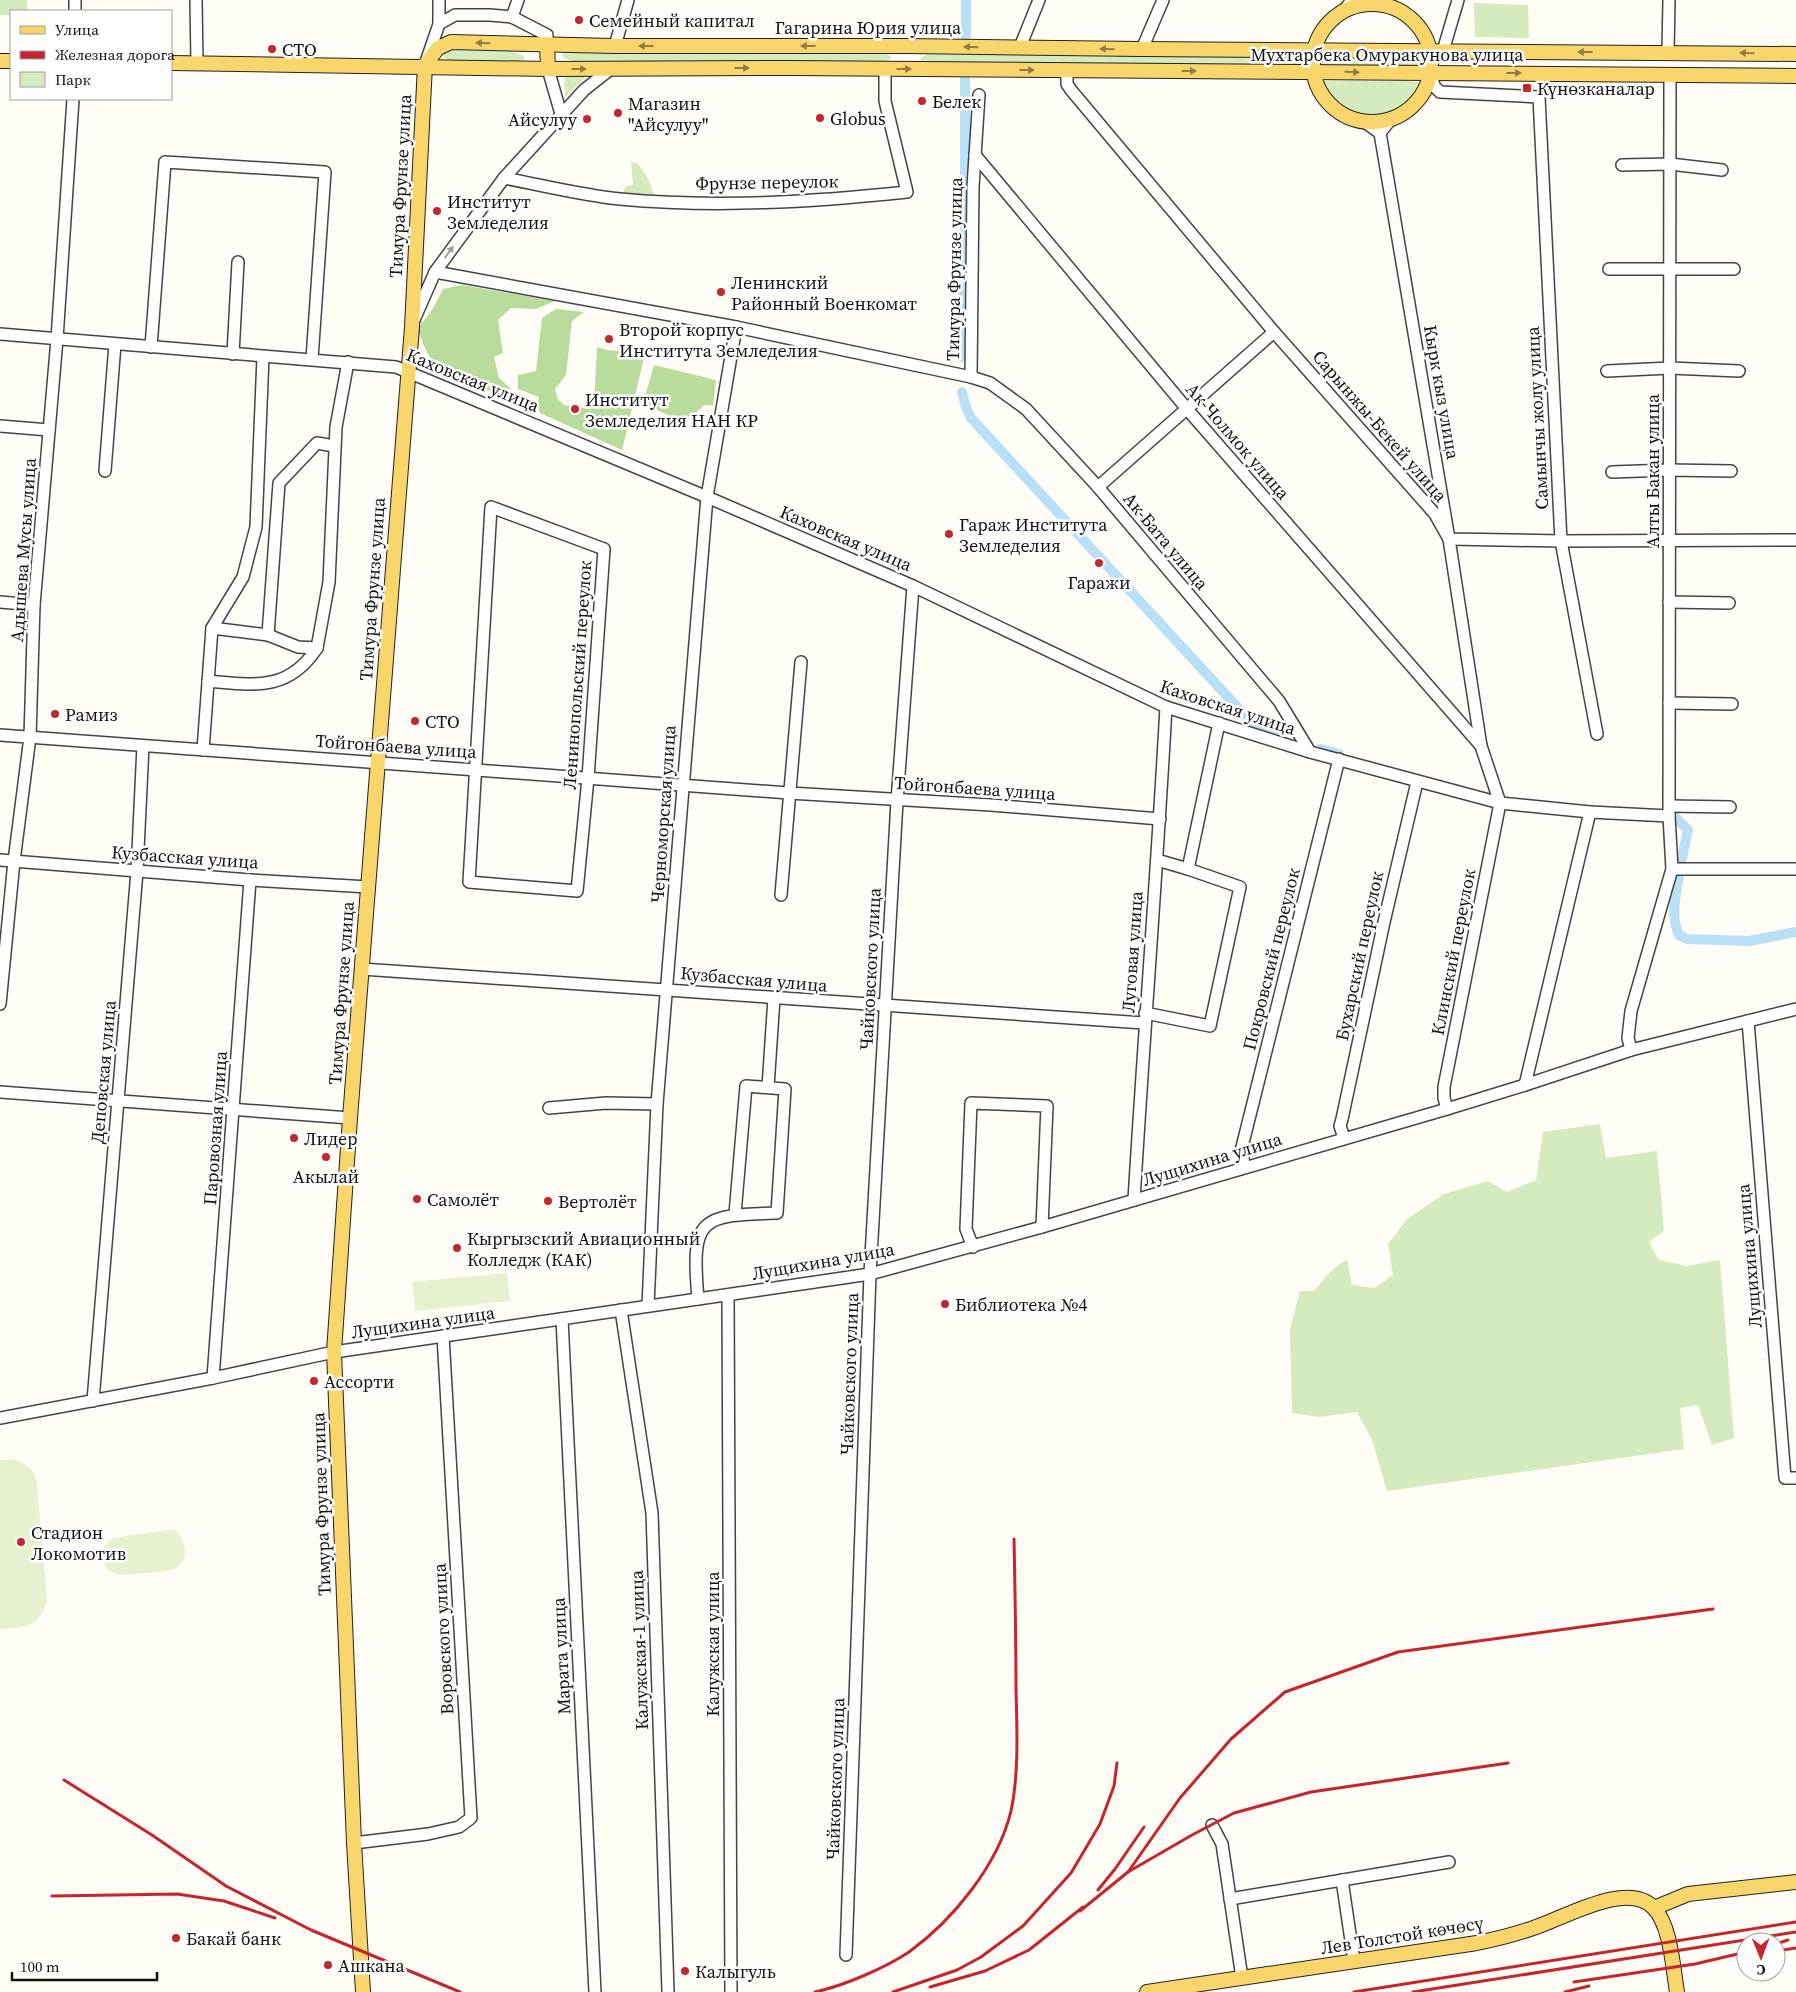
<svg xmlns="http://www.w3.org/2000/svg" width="1796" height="1992" viewBox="0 0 1796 1992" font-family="'Source Serif 4',serif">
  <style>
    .green { fill: #d5ebbd }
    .forest { fill: #b9dc9c }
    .pitch { fill: #e6f2cf }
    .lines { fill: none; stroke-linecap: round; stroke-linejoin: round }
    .canal { stroke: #b9e0f7; stroke-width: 10 }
    .minor-casing { stroke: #444; stroke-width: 14 }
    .major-casing { stroke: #222; stroke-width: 16 }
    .minor { stroke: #fff; stroke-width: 11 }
    .major { stroke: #f9d66b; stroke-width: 14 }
    .rail { stroke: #c4262e; stroke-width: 3 }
    .oneway { fill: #917d42 }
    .oneway2 { fill: #a0a0a0 }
    .poi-dot { fill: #c4262e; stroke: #fff; stroke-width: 2 }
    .labels { text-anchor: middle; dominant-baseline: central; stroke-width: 5; stroke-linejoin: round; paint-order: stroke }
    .poi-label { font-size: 18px; fill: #111; stroke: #fff; text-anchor: start }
    .street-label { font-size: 18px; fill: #111; stroke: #fff }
  </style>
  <rect width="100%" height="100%" fill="#fffdf5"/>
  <g class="green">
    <path d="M 0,0 L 27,0 L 27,11 L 11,11 L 11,15 L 0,15 Z"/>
    <path d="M 1474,3 L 1528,5 L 1529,38 L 1475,37 Z"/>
    <path d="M 449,48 L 510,51 L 524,56 L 525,59 L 514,62 L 450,61 L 443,56 L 444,52 Z"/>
    <path d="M 568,49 L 871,52 L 890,55 L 891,59 L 884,62 L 850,62 L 572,61 L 563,58 L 562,52 Z"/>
    <path d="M 941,53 L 1298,57 L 1303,61 L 1302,66 L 925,63 L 920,60 C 924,53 933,54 941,53 Z"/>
    <path d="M 1322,58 L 1425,60 L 1425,67 L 1321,66 L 1319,61 Z"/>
    <path d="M 564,73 L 589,73 L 565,98 Z"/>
    <path d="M 1323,81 L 1408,81 L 1420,82 C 1395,127 1348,126 1323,81 Z"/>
    <path d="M 631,162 L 637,163 L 648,178 L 655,198 L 616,195 L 623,192 L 626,186 L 633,185 Z"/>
    <path d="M 1600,1124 L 1606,1158 L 1657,1151 L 1664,1231 L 1649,1242 L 1659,1260 L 1687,1266 L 1720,1260 L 1734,1438 L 1712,1445 L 1698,1405 L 1680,1408 L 1684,1449 L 1387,1491 L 1372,1440 L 1357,1412 L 1319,1417 L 1292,1413 L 1290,1329 L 1300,1291 L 1314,1291 L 1329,1273 L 1347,1259 L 1352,1285 L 1374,1288 L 1393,1275 L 1388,1244 L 1407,1219 L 1444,1194 L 1488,1181 L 1507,1192 L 1536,1180 L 1543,1132 Z"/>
  </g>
  <g class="forest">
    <path d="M 462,285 L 555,301 L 536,309 L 511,308 L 498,320 L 503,353 L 494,357 L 499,378 L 510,388 L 505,398 L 438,368 C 428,357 422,343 418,329 C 422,321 429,316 433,308 C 437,302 439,296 443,289 Z"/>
    <path d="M 556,309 L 584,312 L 572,321 L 566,375 L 555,389 L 558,399 L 564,405 L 591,409 L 594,404 L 597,347 L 607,350 L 639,353 L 642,351 L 644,358 L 622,450 L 540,413 L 537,405 L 539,397 L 518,389 L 518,375 L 536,371 L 542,318 Z"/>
    <path d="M 654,365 L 716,380 L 713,405 L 704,405 C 682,429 668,414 643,403 Z"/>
  </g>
  <g class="pitch">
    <path d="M 507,1273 L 510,1301 L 415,1311 L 412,1282 Z"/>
    <path d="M 11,1459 C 27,1463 33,1467 37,1483 L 47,1601 C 39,1628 26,1627 0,1629 L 0,1460 Z"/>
    <path d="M 174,1529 C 187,1540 191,1564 171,1570 C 164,1572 122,1576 116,1574 C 109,1572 103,1565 103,1557 C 102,1548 106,1543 113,1538 Z"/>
  </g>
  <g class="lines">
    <g class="canal">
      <path d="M 966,37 L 966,0"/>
      <path d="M 962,357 L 965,223 L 965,78"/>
      <path d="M 962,392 L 966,407 L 971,418 L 1251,722 L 1264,733 L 1275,736"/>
      <path d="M 1320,749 L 1339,754"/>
      <path d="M 1672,814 L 1688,830 L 1681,862"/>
      <path d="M 1679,874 C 1676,896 1670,915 1679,935 L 1687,939 L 1749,941 L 1796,932"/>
    </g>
    <defs>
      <g id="minor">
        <path d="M 75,0 L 75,11"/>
        <path d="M 196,0 L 197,63"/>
        <path d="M 1374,0 L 1380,5"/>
        <path d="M 1343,12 L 1352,0"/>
        <path d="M 512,17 L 518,0"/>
        <path d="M 439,24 L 455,15 L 490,15 L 512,17 L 547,35 L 547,44"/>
        <path d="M 615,46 L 628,0"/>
        <path d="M 1020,47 L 1039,0"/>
        <path d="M 1142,49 L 1163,0"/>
        <path d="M 1443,51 L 1458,0"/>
        <path d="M 1668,52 L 1669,0"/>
        <path d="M 427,59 L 439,24 L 439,0"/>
        <path d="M 548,69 L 561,114"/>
        <path d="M 1067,70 L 1067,84 L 1071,90 L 1274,332 L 1435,514 L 1449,539 L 1561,541 L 1796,540"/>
        <path d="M 1431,73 L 1434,86 L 1440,92 L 1539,97 L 1561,541 L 1597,734"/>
        <path d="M 1365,122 L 1380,133 L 1449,539 L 1481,746 L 1500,803 L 1444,1087 L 1444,1098 L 1447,1109"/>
        <path d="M 1380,133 L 1391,119"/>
        <path d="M 975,155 L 1187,409 L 1481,746"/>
        <path d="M 1622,165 L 1670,164 L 1722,170"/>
        <path d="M 504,178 C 542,185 581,195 620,199 C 716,208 812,202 907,192 L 885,101 L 885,69"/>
        <path d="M 1609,269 L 1734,269"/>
        <path d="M 435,272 L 736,327 L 971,377 L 973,187 L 979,95"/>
        <path d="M 414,320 L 435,272 L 504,178 L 584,90 L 612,68"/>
        <path d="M 0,334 L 396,367 L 707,497 L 913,586 L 1166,707 L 1310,752 L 1500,803 L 1590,812 L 1669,816"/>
        <path d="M 151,347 L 165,162 L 325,172 L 312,359"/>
        <path d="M 233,354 L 238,262"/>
        <path d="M 1607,371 L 1670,368 L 1739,371"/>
        <path d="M 971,377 L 990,383 L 1026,409 L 1098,487 L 1279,701 L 1310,752"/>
        <path d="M 0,426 L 49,430"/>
        <path d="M 105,471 L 115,344"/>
        <path d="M 1612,472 L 1669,470 L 1731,471"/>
        <path d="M 1098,487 L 1274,332"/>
        <path d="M 491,507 L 604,549 L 588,778 L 577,891 L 469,882 Z"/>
        <path d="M 0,602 L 34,605"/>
        <path d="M 1669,602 L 1729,603"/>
        <path d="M 212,628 L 268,635 L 298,647 L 317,648 L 329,582 L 336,427 L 348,362"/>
        <path d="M 268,635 L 279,483 L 317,443 L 334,446"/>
        <path d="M 208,681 C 254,685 288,692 317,648"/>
        <path d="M 1669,703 L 1732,704"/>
        <path d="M 0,735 L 789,793 L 991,805 L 1160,819"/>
        <path d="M 203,750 L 212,628 L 243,577 L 256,527 L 263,357"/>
        <path d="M 1670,806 L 1730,807"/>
        <path d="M 0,860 L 250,880 L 368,887"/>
        <path d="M 1157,860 L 1188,869"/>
        <path d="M 1672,869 L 1796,869"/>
        <path d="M 781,895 L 801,662"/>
        <path d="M 362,969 L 1144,1023"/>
        <path d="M 0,1004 L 14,861 L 30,737 L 34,605 L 57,339 L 73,99"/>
        <path d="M 1145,1013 L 1210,1026 L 1240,887 L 1188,869 L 1219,723"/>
        <path d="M 1748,1021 L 1785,1478 L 1796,1478"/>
        <path d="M 1631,1050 L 1628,1038 L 1631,1011 L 1672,869 L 1669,816 L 1670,74"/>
        <path d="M 1525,1085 L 1590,812"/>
        <path d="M 768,1087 L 774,998"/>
        <path d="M 0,1092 L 350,1118"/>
        <path d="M 549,1108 L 606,1103 L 657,1104"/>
        <path d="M 1344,1138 L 1340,1126 L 1342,1119 L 1384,922 L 1417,782"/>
        <path d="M 1244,1167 L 1242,1147 L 1339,759"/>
        <path d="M 1134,1200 C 1144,1035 1157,871 1166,707"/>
        <path d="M 973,1247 L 966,1229 L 971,1103 L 1047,1106 L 1042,1227"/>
        <path d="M 728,1295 L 731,1992"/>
        <path d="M 698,1299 C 691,1218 699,1215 777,1213 L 785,1089 L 746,1086 L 735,1214"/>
        <path d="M 648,1306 L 657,1104 L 707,497 L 736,327"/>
        <path d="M 621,1310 L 652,1513 L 668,1991"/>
        <path d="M 562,1319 L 595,1992"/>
        <path d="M 213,1378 L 250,880"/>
        <path d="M 93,1401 L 137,871 L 143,746"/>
        <path d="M 0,1418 L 213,1378 L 334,1352 L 870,1274 L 1042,1227 L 1447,1109 L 1525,1085 L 1631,1050 L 1796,1009"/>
        <path d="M 1212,1825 L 1222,1844 L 1242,1978"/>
        <path d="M 354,1843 L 428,1834 L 459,1827 L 471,1818 L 443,1336"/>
        <path d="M 1342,1880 L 1354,1961"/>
        <path d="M 1230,1899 L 1449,1862"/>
        <path d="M 846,1955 L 870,1274 L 897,801 L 913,586"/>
      </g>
      <g id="major">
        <circle cx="1372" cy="63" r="59"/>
        <path d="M 547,44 L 548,69"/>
        <path d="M 0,61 L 11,61"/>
        <path d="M 171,63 L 548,69 L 791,68 L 1796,76"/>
        <path d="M 425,65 L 438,48 L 451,42 L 615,46 L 908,46 L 1142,49 L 1796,54"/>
        <path d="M 1654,1908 L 1688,1894 L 1796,1882"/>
        <path d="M 363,1992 L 354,1843 L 334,1352 L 350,1118 L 412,327 L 425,65"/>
        <path d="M 1147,1992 L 1477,1943 C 1497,1939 1517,1934 1536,1927 C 1566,1917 1628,1880 1654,1908 C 1671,1926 1673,1969 1677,1992"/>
      </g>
    </defs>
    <use href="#minor" class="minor-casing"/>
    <use href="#major" class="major-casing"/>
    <use href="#minor" class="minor"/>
    <use href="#major" class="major"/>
    <g class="rail">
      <path d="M 64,1780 L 152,1835 L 226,1886 L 311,1930 L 460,1992"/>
      <path d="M 1128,1872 L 1180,1798 L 1231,1739 L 1285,1692 L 1398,1652 L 1713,1609"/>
      <path d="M 1098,1890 L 1115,1869 L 1144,1827"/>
      <path d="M 52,1896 L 177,1894 L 224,1901 L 275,1918"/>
      <path d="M 1080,1911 L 1128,1872 L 1192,1835 L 1234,1813 L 1311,1792 L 1508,1763"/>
      <path d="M 1776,1944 L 1788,1940"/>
      <path d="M 1776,1951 L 1796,1948"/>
      <path d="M 1574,1982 L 1695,1964 L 1746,1952"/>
      <path d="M 930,1987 L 985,1971 L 1029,1950 L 1083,1907"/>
      <path d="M 815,1992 C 843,1986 885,1968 909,1952 C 953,1920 998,1865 1011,1811 C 1019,1774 1017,1728 1016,1690 C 1016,1640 1015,1589 1014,1539"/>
      <path d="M 893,1992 L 957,1970 L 981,1957 L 1023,1926 L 1071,1873 L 1100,1824 L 1114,1786 L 1117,1763"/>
      <path d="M 1354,1992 L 1796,1922"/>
      <path d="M 1413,1992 L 1796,1932"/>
      <path d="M 1565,1992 L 1589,1986"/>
    </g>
  </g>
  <defs><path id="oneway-solid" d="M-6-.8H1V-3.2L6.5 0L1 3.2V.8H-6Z" transform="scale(1.25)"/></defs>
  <g class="oneway">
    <use href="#oneway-solid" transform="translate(483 43) rotate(-179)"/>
    <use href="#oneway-solid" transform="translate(646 46) rotate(-180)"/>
    <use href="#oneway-solid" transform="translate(808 46) rotate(-180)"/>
    <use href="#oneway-solid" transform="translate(971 47) rotate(-179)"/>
    <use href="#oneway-solid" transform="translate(1107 49) rotate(-179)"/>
    <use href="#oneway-solid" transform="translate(1585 52) rotate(-180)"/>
    <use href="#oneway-solid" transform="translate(1747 53) rotate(-179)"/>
    <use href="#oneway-solid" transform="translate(742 68)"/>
    <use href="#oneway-solid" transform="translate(579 69)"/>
    <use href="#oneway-solid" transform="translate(904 69)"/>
    <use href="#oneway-solid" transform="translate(1027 70)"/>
    <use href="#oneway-solid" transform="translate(1189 71)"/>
    <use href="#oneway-solid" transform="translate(1352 72) rotate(1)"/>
    <use href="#oneway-solid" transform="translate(1514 73)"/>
  </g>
  <use class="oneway2" href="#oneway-solid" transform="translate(449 252) rotate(-54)"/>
  <g class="poi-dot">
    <circle cx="579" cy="20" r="5"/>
    <circle cx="272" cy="49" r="5"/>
    <rect x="1522" y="83" width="10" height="10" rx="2.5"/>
    <circle cx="922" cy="101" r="5"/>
    <circle cx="618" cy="113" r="5"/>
    <circle cx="820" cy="118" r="5"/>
    <circle cx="587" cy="119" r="5"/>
    <circle cx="437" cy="211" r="5"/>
    <circle cx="721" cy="292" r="5"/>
    <circle cx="609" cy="339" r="5"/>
    <circle cx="575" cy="409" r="5"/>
    <circle cx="949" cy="534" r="5"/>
    <circle cx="1099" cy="563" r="5"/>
    <circle cx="55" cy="714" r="5"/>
    <circle cx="415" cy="721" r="5"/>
    <circle cx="294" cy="1138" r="5"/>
    <circle cx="326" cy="1157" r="5"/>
    <circle cx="417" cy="1199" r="5"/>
    <circle cx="548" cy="1201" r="5"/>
    <circle cx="457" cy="1248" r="5"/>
    <circle cx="945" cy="1304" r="5"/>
    <circle cx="314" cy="1381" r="5"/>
    <circle cx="21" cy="1542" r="5"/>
    <circle cx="176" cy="1938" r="5"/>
    <circle cx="328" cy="1965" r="5"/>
    <circle cx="685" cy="1971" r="5"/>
  </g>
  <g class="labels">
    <g class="poi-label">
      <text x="589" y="20">Семейный капитал</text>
      <text x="282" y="49">CTO</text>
      <text x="1537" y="88">Күнөзканалар</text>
      <text x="932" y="101">Белек</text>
      <text x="628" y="103">Магазин<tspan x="628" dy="21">"Айсулуу"</tspan></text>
      <text x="830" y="118">Globus</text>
      <text x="577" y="119" text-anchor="end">Айсулуу</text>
      <text x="447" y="201">Институт<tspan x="447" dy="21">Земледелия</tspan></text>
      <text x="731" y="282">Ленинский<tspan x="731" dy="21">Районный Военкомат</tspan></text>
      <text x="619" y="329">Второй корпус<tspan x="619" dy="21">Института Земледелия</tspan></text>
      <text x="585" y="399">Институт<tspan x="585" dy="21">Земледелия НАН КР</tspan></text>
      <text x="959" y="524">Гараж Института<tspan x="959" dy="21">Земледелия</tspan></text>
      <text x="1099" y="582" text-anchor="middle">Гаражи</text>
      <text x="65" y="714">Рамиз</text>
      <text x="425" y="721">СТО</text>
      <text x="304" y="1138">Лидер</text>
      <text x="326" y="1176" text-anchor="middle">Акылай</text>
      <text x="427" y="1199">Самолёт</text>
      <text x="558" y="1201">Вертолёт</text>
      <text x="467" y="1238">Кыргызский Авиационный<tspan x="467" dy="21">Колледж (КАК)</tspan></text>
      <text x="955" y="1304">Библиотека №4</text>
      <text x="324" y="1381">Ассорти</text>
      <text x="31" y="1532">Стадион<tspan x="31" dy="21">Локомотив</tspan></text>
      <text x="186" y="1938">Бакай банк</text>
      <text x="338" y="1965">Ашкана</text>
      <text x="695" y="1971">Калыгуль</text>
    </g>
    <g class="street-label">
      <text x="868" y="27">Гагарина Юрия улица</text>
      <text x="1387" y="54">Мухтарбека Омуракунова улица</text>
      <text transform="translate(767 182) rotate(-1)">Фрунзе переулок</text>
      <text transform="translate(400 186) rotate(-87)">Тимура Фрунзе улица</text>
      <text transform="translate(954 269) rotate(-89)">Тимура Фрунзе улица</text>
      <text transform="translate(473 380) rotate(22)">Каховская улица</text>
      <text transform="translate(1442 392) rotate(80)">Кырк кыз улица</text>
      <text transform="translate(1537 418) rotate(-93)">Самынчы жолу улица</text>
      <text transform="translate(1380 426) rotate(49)">Сарынжы-Бекей улица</text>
      <text transform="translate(1238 441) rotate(49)">Ак-Чолмок улица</text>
      <text transform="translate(1652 471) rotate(-90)">Алты Бакан улица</text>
      <text transform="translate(846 538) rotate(23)">Каховская улица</text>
      <text transform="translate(1166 541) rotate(50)">Ак-Бата улица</text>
      <text transform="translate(23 550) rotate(-86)">Адышева Мусы улица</text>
      <text transform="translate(372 589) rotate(-86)">Тимура Фрунзе улица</text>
      <text transform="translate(577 675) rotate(-86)">Ленинопольский переулок</text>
      <text transform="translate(1228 707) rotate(18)">Каховская улица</text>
      <text transform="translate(396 746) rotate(4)">Тойгонбаева улица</text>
      <text transform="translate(975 788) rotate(4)">Тойгонбаева улица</text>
      <text transform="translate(663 814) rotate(-86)">Черноморская улица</text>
      <text transform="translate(185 857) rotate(4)">Кузбасская улица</text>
      <text transform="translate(1132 952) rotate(-86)">Луговая улица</text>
      <text transform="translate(1453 952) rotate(-79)">Клинский переулок</text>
      <text transform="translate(1359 956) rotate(-78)">Бухарский переулок</text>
      <text transform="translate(1271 959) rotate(-76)">Покровский переулок</text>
      <text transform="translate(870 969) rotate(-87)">Чайковского улица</text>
      <text transform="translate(754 979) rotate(5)">Кузбасская улица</text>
      <text transform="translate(341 993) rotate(-86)">Тимура Фрунзе улица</text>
      <text transform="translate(103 1072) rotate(-85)">Деповская улица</text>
      <text transform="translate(215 1128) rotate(-86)">Паровозная улица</text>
      <text transform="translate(1212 1159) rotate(-17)">Лущихина улица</text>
      <text transform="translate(1749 1256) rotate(-95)">Лущихина улица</text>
      <text transform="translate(823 1261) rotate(-10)">Лущихина улица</text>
      <text transform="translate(423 1322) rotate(-8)">Лущихина улица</text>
      <text transform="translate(849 1374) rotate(-88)">Чайковского улица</text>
      <text transform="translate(321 1504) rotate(-92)">Тимура Фрунзе улица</text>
      <text transform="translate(443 1639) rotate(-93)">Воровского улица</text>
      <text transform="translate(712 1644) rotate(-90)">Калужская улица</text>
      <text transform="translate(639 1650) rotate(-92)">Калужская-1 улица</text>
      <text transform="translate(561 1656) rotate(-93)">Марата улица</text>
      <text transform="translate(835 1779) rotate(-88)">Чайковского улица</text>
      <text transform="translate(1402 1935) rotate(-9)">Лев Толстой көчөсү</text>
    </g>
  </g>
  <rect x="10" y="10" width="162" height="90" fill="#ffffff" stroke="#a0a0a0"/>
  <rect x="20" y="26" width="25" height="8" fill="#f9d66b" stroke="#a0a0a0"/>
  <text x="55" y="35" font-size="15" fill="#111111">Улица</text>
  <rect x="20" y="51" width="25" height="8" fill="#c4262e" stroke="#a0a0a0"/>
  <text x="55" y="60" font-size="15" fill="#111111">Железная дорога</text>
  <rect x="20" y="72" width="25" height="15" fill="#d5ebbd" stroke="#a0a0a0"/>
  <text x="55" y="85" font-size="15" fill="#111111">Парк</text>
  <g transform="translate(1761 1957) rotate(179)"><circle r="24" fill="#ffffff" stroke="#a0a0a0"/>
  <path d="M0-4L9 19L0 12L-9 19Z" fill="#c4262e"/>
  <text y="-8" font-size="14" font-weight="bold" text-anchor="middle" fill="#111111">С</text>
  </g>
  <path d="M12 1972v8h145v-8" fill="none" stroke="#111111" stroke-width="2.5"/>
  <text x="20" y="1972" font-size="15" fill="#111111" stroke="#ffffff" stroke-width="4" paint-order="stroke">100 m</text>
</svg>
